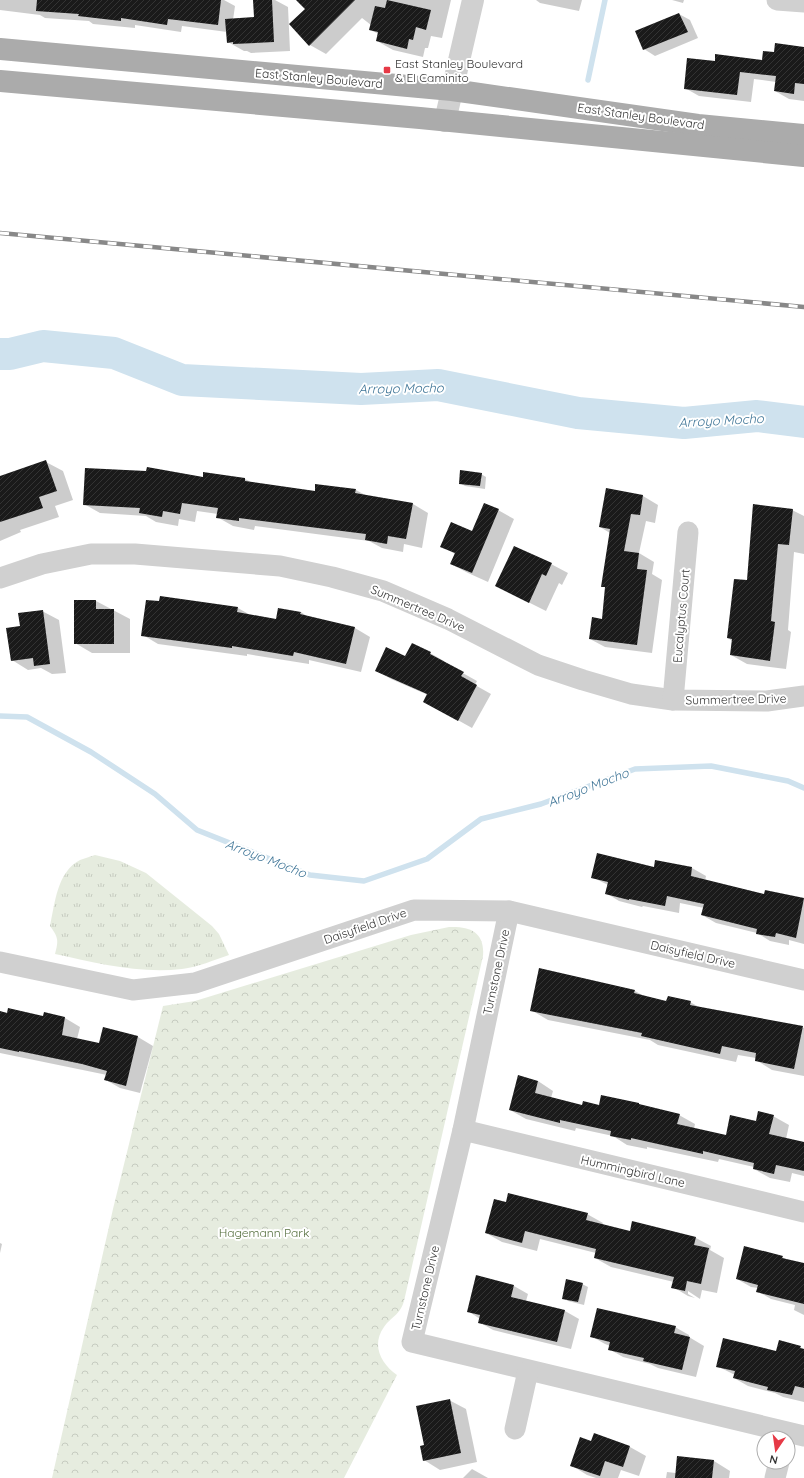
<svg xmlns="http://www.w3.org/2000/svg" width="804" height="1478" viewBox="0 0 804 1478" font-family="Quicksand,sans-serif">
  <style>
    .grass { fill: url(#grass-tufts) }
    .park { fill: url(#park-crowns) }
    .shadow { fill: #0003 }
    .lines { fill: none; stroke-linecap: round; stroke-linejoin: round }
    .stream { stroke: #cfe2ee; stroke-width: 5.5 }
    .river { stroke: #cfe2ee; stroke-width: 32 }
    .building { fill: url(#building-hatch) }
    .minor { stroke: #d0d0d0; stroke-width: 21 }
    .tertiary { stroke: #d0d0d0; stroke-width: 22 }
    .primary { stroke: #ababab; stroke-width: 22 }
    .rail-casing { stroke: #888; stroke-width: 4.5 }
    .rail { stroke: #fff; stroke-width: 3; stroke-dasharray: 9; stroke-linecap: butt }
    .poi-dot { fill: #e63946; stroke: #fff; stroke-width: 1.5 }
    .labels { text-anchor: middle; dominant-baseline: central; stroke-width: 4; stroke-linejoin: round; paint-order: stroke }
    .poi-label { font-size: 12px; fill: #333; stroke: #fff; text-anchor: start }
    .street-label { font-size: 12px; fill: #333; stroke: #fff }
    .park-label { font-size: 12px; fill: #56703f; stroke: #fff }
    .water-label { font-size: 13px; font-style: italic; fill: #3f7597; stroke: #fff }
  </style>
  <defs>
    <pattern id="grass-tufts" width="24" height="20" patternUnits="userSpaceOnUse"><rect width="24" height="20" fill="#e6ecdf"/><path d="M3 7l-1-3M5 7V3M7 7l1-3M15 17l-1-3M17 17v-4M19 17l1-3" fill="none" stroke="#c6cbc0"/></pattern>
    <pattern id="park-crowns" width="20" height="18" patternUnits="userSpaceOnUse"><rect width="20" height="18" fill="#e6ecdf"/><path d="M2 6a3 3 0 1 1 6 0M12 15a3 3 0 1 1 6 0" fill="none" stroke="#c6cbc0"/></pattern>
    <pattern id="building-hatch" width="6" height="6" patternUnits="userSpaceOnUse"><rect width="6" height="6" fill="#1a1a1a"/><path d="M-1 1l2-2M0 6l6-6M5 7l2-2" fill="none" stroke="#333"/></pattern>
  </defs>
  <rect width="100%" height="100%" fill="#fff"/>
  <path class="grass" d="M 95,855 L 120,861 L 146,873 L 212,926 L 219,934 L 229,955 C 214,960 198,967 182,969 C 139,974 97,963 55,954 C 59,940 58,937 50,926 C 55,903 57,872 80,860 C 85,858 90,857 95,855 Z"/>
  <path class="park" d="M 449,927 C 470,926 485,932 483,956 L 404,1301 C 400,1315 391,1317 384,1327 C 371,1345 381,1364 397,1375 L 344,1478 L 52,1478 L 113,1209 L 163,1006 L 195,1001 L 411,935 Z"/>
  <g class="shadow">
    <path d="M 0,0 L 224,0 L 235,6 L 233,20 L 255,18 L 254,0 L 275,0 L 288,7 L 290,51 L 251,53 L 247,51 L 244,51 L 228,42 L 227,32 L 182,26 L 181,32 L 135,25 L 135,28 L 93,24 L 89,21 L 45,18 L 40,15 L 0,10 Z"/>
    <path d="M 298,0 L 451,0 L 442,38 L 431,36 L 428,48 L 425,48 L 423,57 L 393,50 L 377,41 L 379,34 L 370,30 L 371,25 L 362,18 L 326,54 L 310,45 L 290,24 L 306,9 Z"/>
    <path d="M 536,0 L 582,0 L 579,11 L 540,3 Z"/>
    <path d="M 672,0 L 684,0 L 683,3 Z"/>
    <path d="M 679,14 L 690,20 L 698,38 L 655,56 L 644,49 Z"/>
    <path d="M 804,47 L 804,101 L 789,99 L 775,91 L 776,82 L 754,79 L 751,102 L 699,96 L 685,88 L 715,62 L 763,61 L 775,53 Z"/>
    <path d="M 46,462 L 63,471 L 73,500 L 55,506 L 59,517 L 20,530 L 21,532 L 0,541 L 0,481 Z"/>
    <path d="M 481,474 L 486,477 L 485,489 L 465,486 L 460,483 Z"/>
    <path d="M 204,478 L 245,479 L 253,483 L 315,492 L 356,490 L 367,496 L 413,504 L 428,513 L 422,548 L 404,544 L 403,552 L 382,548 L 369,541 L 255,526 L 254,530 L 233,526 L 217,517 L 218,514 L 197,511 L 195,522 L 179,519 L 178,526 L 156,522 L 146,516 L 100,513 L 84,504 Z"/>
    <path d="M 607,490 L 643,496 L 658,505 L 655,523 L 646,521 L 639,553 L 654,562 L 652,574 L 662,580 L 652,653 L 605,647 L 590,639 L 603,620 L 606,588 L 603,586 L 610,533 L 600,527 Z"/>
    <path d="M 498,510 L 514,519 L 488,582 L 468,573 L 451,564 L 455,554 L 441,546 L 473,532 Z"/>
    <path d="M 792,510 L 804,516 L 804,554 L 794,552 L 788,630 L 791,632 L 786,669 L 747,664 L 731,655 L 732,641 L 728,638 L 747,581 Z"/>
    <path d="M 551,564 L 568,573 L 562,585 L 559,583 L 546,611 L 496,586 Z"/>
    <path d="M 96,601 L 130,619 L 130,653 L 92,653 L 75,643 Z"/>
    <path d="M 238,608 L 252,616 L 277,620 L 301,612 L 308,617 L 355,628 L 370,637 L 361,672 L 309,660 L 309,664 L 247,654 L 247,656 L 158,644 L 143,635 Z"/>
    <path d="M 42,611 L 59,620 L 66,673 L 52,674 L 41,668 L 28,670 L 12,660 L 8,634 L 6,629 L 21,627 Z"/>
    <path d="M 430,653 L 444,661 L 443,662 L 477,681 L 475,685 L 491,694 L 472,728 L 438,709 L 428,695 L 391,679 L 377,671 L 406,658 Z"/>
    <path d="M 656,861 L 692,868 L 706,876 L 705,881 L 765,896 L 766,891 L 804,899 L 804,944 L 789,940 L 789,945 L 770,941 L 757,933 L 716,923 L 702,915 L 704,908 L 680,903 L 679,913 L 643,906 L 642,907 L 619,901 L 606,893 L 608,885 L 592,877 L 655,868 Z"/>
    <path d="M 635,991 L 644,996 L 667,1002 L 690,1002 L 699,1007 L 802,1027 L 804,1028 L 804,1076 L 772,1070 L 756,1060 L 756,1058 L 738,1055 L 736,1062 L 658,1045 L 650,1040 L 548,1020 L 531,1010 Z"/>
    <path d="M 0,1012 L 44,1017 L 45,1014 L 65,1018 L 80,1027 L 77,1039 L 100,1044 L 104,1028 L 138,1037 L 153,1046 L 140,1093 L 120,1088 L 106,1080 L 107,1075 L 0,1053 Z"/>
    <path d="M 538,1081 L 553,1091 L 551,1098 L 582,1106 L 600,1106 L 679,1115 L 695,1124 L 694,1129 L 726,1136 L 773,1116 L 789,1125 L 786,1139 L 804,1142 L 804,1176 L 792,1173 L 790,1182 L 770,1178 L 754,1169 L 754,1167 L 719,1159 L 718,1162 L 647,1147 L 647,1149 L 627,1145 L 613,1136 L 576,1128 L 575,1131 L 526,1119 L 510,1110 Z"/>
    <path d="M 507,1203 L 587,1214 L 603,1223 L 602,1225 L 630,1232 L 696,1238 L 711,1246 L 710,1250 L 724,1258 L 717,1293 L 702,1290 L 700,1299 L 688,1291 L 688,1294 L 695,1298 L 688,1296 L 673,1287 L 674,1282 L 611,1267 L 595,1258 L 596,1253 L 540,1239 L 537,1251 L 502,1242 L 486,1233 Z"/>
    <path d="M 0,1243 L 2,1244 L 0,1253 Z"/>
    <path d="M 782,1257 L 789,1261 L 804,1264 L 804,1315 L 794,1310 L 795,1305 L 771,1299 L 757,1291 L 758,1288 L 751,1287 L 737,1279 Z"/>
    <path d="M 582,1284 L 588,1287 L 584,1305 L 568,1301 L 563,1298 Z"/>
    <path d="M 514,1286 L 528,1294 L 526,1301 L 565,1311 L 579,1319 L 571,1349 L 493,1330 L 479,1322 L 480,1319 L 468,1311 Z"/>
    <path d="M 675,1327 L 689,1335 L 689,1337 L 704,1346 L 696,1377 L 658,1368 L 650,1364 L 623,1357 L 609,1349 L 610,1346 L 605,1344 L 591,1336 Z"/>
    <path d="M 800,1347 L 804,1349 L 804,1402 L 783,1397 L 775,1393 L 748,1386 L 734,1378 L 735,1375 L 717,1366 Z"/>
    <path d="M 449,1400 L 466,1409 L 477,1462 L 440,1470 L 424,1460 L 425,1446 Z"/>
    <path d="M 592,1442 L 630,1447 L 646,1456 L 639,1476 L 621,1470 L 618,1478 L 596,1478 L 587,1475 L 571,1465 Z"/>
    <path d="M 714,1461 L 730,1471 L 729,1478 L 666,1478 L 667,1472 L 676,1473 Z"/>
    <path d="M 472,1469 L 488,1478 L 463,1478 Z"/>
  </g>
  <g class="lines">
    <g class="stream">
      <path d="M 588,80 L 605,0"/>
      <path d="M 0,716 L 27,717 L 91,752 L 155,794 L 197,830 L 310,875 L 364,881 L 427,859 L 481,819 L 541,804 L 635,769 L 711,766 L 788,781 L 804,788"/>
    </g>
    <path class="river" d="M 0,354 L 10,354 L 43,346 L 114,353 L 182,380 L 361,389 L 438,385 L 578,413 L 684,423 L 757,416 L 804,422"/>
  </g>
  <g class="building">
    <path d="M 37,0 L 221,0 L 218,25 L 168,19 L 167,25 L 121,18 L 121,21 L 78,16 L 79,14 L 36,11 Z"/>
    <path d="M 253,0 L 272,0 L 274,42 L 233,44 L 233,42 L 227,43 L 225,19 L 254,17 Z"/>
    <path d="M 296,0 L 355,0 L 309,46 L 289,24 L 305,9 Z"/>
    <path d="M 387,0 L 431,10 L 426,30 L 416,27 L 413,40 L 409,39 L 407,49 L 376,41 L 378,32 L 369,30 L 375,6 L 385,8 Z"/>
    <path d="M 679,13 L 688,32 L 643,50 L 635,31 Z"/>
    <path d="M 775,43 L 804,47 L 804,84 L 795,83 L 794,94 L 774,91 L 776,76 L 740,72 L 737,95 L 684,89 L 687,58 L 715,61 L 715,54 L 762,60 L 763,51 L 774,52 Z"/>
    <path d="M 46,460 L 57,491 L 39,497 L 43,508 L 0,522 L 0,476 Z"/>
    <path d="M 147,467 L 203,477 L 203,472 L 245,478 L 245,481 L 315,491 L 315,484 L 356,489 L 355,493 L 413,503 L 406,539 L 388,536 L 387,544 L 365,540 L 366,534 L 239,518 L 239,521 L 216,518 L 218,508 L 182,503 L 180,514 L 163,511 L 162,517 L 139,513 L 140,508 L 83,505 L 85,468 L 146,471 Z"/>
    <path d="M 460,470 L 482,473 L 480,486 L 459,484 Z"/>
    <path d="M 606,488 L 643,495 L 640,515 L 631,514 L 624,551 L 639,553 L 637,569 L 647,570 L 637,645 L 589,639 L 592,617 L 602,619 L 605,587 L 601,587 L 610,529 L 599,527 Z"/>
    <path d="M 484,503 L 499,509 L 472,573 L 450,564 L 455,553 L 440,547 L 451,522 L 472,531 Z"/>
    <path d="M 753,504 L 793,509 L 789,545 L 778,544 L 771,621 L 775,622 L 770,661 L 730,655 L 732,639 L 727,638 L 734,579 L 747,580 Z"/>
    <path d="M 514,546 L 552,563 L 546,576 L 542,574 L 529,603 L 495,586 Z"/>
    <path d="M 160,596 L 238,607 L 237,612 L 276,619 L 278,608 L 301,612 L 300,614 L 355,627 L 346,664 L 294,652 L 293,656 L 232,646 L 232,648 L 141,636 L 146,600 L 159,601 Z"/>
    <path d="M 74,600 L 96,600 L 96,609 L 114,609 L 114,644 L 74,644 Z"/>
    <path d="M 43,610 L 50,664 L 34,666 L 33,658 L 11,661 L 6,628 L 20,626 L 18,613 Z"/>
    <path d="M 412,643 L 431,652 L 430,654 L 464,672 L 461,676 L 477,685 L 458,721 L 423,702 L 427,694 L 375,671 L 386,647 L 405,656 Z"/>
    <path d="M 597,853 L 654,867 L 655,860 L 692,867 L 691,876 L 764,894 L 765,890 L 804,898 L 796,938 L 776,933 L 775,937 L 756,934 L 757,929 L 701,915 L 704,904 L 667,896 L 665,906 L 629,899 L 629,900 L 605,894 L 608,882 L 591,878 Z"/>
    <path d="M 539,968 L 635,990 L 634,993 L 666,1001 L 668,996 L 691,1001 L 690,1005 L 803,1026 L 794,1069 L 755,1061 L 756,1053 L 722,1046 L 720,1054 L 641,1036 L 642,1033 L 530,1011 Z"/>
    <path d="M 8,1008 L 43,1016 L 44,1012 L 65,1017 L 62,1035 L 99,1043 L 103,1027 L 138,1036 L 126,1086 L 104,1080 L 107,1071 L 82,1064 L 19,1051 L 19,1052 L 0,1048 L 0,1011 L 7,1013 Z"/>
    <path d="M 518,1075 L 538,1081 L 535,1093 L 582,1105 L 583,1101 L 599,1105 L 601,1095 L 639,1103 L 639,1104 L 680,1114 L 677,1124 L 726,1135 L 730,1115 L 756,1121 L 758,1111 L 774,1115 L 769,1134 L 804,1142 L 804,1171 L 776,1165 L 774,1174 L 753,1169 L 754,1163 L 703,1151 L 703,1154 L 631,1138 L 631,1140 L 610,1136 L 611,1131 L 560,1120 L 560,1123 L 509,1110 Z"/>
    <path d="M 508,1193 L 588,1213 L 586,1220 L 630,1231 L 632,1221 L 696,1237 L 694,1245 L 709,1248 L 701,1284 L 687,1281 L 685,1291 L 671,1288 L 674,1277 L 594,1258 L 596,1249 L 525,1231 L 522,1243 L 485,1233 L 494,1199 L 506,1202 Z"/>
    <path d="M 744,1246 L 783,1256 L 782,1258 L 804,1263 L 804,1304 L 756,1292 L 758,1285 L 736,1279 Z"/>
    <path d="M 476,1275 L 514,1285 L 511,1297 L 565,1310 L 557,1342 L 478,1323 L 480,1315 L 467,1312 Z"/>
    <path d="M 566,1279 L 583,1283 L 578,1302 L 562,1299 Z"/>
    <path d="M 597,1308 L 676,1326 L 674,1333 L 690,1337 L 682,1370 L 643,1361 L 644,1358 L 608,1350 L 610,1342 L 590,1337 Z"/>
    <path d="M 723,1338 L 776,1351 L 779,1340 L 801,1346 L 800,1348 L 804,1349 L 804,1388 L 795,1386 L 792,1395 L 767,1390 L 768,1387 L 733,1378 L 735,1371 L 716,1367 Z"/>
    <path d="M 450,1399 L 461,1453 L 423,1461 L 420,1446 L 424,1445 L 416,1406 Z"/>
    <path d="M 594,1433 L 630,1446 L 623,1467 L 605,1461 L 600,1476 L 570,1466 L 580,1437 L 591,1441 Z"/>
    <path d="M 677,1456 L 714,1460 L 712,1478 L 675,1478 Z"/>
  </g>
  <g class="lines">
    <g class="minor">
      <path d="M 777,0 L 804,2"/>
      <path d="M 0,578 L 42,564 L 91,554 L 135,554 L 280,566 L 332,577 L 383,591 L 448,619 L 538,665 L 583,680 L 631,694 L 673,700 L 767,701 L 804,696"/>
      <path d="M 673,700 L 688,532"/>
      <path d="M 509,911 L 463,1130 L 412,1342 L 804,1436"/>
      <path d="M 0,962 L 133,990 L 195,983 L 414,910 L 509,911 L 804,980"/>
      <path d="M 463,1130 L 804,1212"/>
      <path d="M 515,1429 L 528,1371"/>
      <path d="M 775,1478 L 779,1462"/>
    </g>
    <path class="tertiary" d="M 445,121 L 473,0"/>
    <g class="primary">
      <path d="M 0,49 L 452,90 L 698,125 L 804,135"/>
      <path d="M 0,81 L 420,118 L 804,156"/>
    </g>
    <defs>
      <path id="rail" d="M 0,233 L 804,307"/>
    </defs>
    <use href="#rail" class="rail-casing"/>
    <use href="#rail" class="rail"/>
  </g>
  <rect class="poi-dot" x="383" y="66" width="8" height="8" rx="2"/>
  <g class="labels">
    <g class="poi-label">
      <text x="395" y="63">East Stanley Boulevard<tspan x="395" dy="14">&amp; El Caminito</tspan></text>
    </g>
    <g class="street-label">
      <text transform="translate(319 78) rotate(5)">East Stanley Boulevard</text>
      <text transform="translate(641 116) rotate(8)">East Stanley Boulevard</text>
      <text transform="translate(418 608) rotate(23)">Summertree Drive</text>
      <text transform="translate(681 616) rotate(-85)">Eucalyptus Court</text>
      <text transform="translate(736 699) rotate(-1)">Summertree Drive</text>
      <text transform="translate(365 926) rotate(-19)">Daisyfield Drive</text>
      <text transform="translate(693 954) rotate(13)">Daisyfield Drive</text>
      <text transform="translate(496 972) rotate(-78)">Turnstone Drive</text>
      <text transform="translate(633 1171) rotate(13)">Hummingbird Lane</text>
      <text transform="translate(425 1288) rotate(-77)">Turnstone Drive</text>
    </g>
    <g class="park-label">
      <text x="264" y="1232">Hagemann Park</text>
    </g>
    <g class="water-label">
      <text transform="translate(401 388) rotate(-1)">Arroyo Mocho</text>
      <text transform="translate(721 420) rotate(-3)">Arroyo Mocho</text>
      <text transform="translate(588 787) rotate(-21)">Arroyo Mocho</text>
      <text transform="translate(266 858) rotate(21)">Arroyo Mocho</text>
    </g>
  </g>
  <g transform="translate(776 1450) rotate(193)"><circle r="19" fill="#ffffff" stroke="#adadad"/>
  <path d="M0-3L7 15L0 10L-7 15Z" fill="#e63946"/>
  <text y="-6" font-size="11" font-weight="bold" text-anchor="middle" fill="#333333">N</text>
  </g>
</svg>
